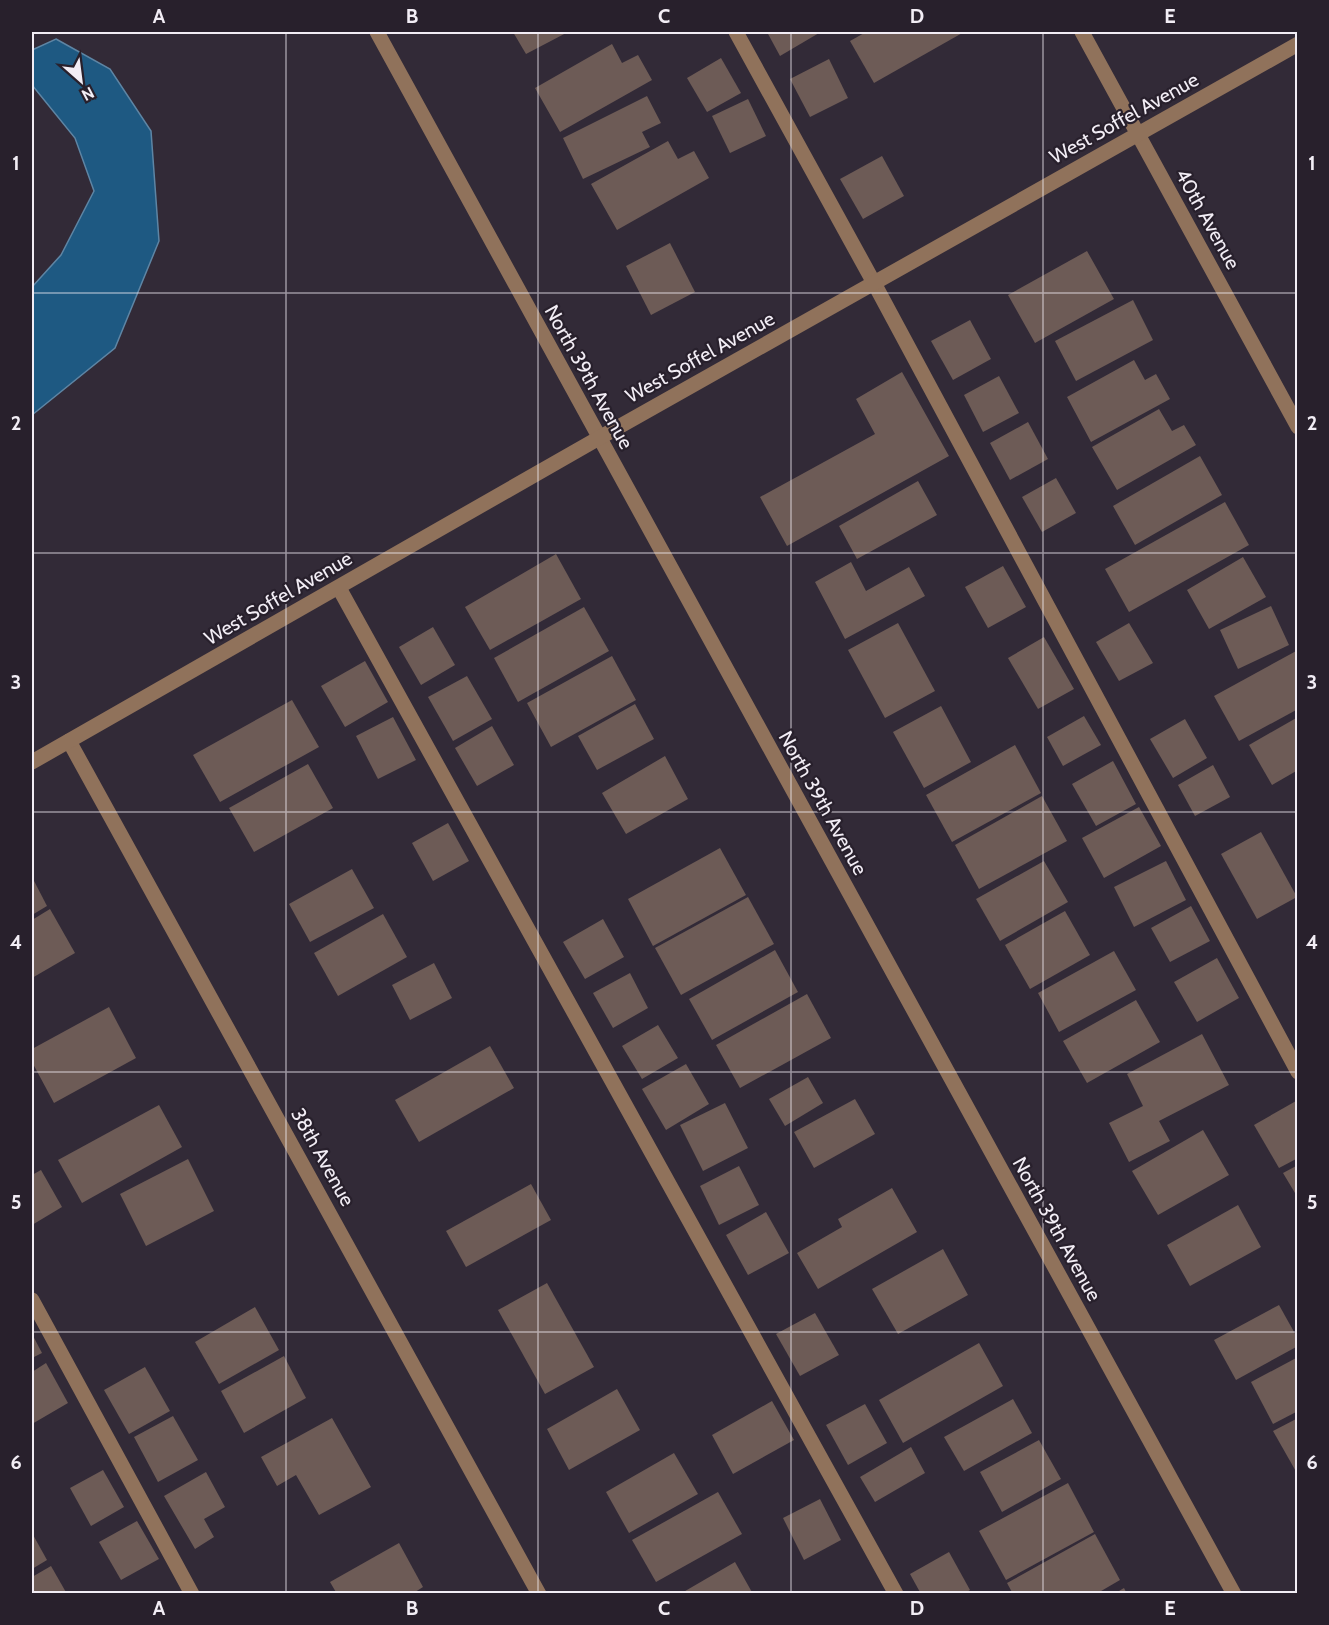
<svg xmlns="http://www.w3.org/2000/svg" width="1329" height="1625" viewBox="0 0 1329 1625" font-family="Cabin,sans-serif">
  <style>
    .water { fill: #1e5982; stroke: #5e85a4; stroke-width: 1.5 }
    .building { fill: #6d5b56 }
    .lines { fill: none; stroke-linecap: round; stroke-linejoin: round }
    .minor { stroke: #90725b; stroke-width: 15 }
    .grid { fill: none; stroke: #f2edf5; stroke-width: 1.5; stroke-opacity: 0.55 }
    .labels { text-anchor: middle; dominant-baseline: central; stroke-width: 4.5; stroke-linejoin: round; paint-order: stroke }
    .street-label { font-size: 20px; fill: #f2edf5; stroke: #28202c }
    .neatline { fill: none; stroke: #f2edf5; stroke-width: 2 }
    .grid-label { font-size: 20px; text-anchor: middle; font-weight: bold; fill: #f2edf5 }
  </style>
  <rect width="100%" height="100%" fill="#322a37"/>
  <path class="water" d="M 56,39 L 110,69 L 151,131 L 159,241 L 115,348 L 32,415 L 32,287 L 61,255 L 94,191 L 75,138 L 32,85 L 32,50 Z"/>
  <g class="building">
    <path d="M 513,32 L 568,32 L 526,54 Z"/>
    <path d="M 767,32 L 818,32 L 819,33 L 780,56 Z"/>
    <path d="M 866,32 L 964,32 L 874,83 L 850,41 Z"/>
    <path d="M 612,44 L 622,63 L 638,55 L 652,80 L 560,132 L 535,88 Z"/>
    <path d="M 721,58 L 741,93 L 707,112 L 687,78 Z"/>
    <path d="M 829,59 L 848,98 L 810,117 L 790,79 Z"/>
    <path d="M 647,96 L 661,123 L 642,132 L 650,147 L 583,179 L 563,138 Z"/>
    <path d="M 748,99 L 766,136 L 730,153 L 712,116 Z"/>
    <path d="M 668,141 L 678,159 L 694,151 L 709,178 L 617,230 L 591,184 Z"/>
    <path d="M 882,156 L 904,196 L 863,219 L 840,179 Z"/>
    <path d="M 670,243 L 695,292 L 651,315 L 626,266 Z"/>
    <path d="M 1087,251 L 1114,299 L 1035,343 L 1008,295 Z"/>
    <path d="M 1133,300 L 1153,340 L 1076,381 L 1055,341 Z"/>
    <path d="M 970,320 L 991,359 L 953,380 L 931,341 Z"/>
    <path d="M 1134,360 L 1145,380 L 1156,374 L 1170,399 L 1091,442 L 1067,397 Z"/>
    <path d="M 902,372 L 949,456 L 787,546 L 760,497 L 875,434 L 856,399 Z"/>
    <path d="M 999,376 L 1019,413 L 983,432 L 964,395 Z"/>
    <path d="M 1159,409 L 1172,431 L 1184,425 L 1196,445 L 1117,490 L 1092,447 Z"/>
    <path d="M 1028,422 L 1048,459 L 1010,480 L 990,443 Z"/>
    <path d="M 1200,456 L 1222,495 L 1135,545 L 1113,506 Z"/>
    <path d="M 1056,478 L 1076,513 L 1042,532 L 1022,497 Z"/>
    <path d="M 918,481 L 937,515 L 857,559 L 839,526 Z"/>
    <path d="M 1225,502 L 1249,545 L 1129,612 L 1105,569 Z"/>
    <path d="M 556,554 L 581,599 L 490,650 L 465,607 Z"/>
    <path d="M 1243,557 L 1266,597 L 1209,629 L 1187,590 Z"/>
    <path d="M 851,562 L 866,591 L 909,567 L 925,596 L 845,639 L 815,582 Z"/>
    <path d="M 1003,566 L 1026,607 L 988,628 L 965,587 Z"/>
    <path d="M 1271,606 L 1289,645 L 1238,669 L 1220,630 Z"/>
    <path d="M 584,607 L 609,651 L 518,702 L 494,658 Z"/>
    <path d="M 898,623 L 935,691 L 885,718 L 848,650 Z"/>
    <path d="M 1129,623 L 1153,663 L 1119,681 L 1096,642 Z"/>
    <path d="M 433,627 L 455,665 L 421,685 L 399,647 Z"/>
    <path d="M 1044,637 L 1074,689 L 1038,709 L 1008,658 Z"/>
    <path d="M 1298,650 L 1298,709 L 1239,741 L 1214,696 Z"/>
    <path d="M 612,656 L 636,700 L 551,747 L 527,703 Z"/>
    <path d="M 365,661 L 388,702 L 345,727 L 321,686 Z"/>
    <path d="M 467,676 L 492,719 L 453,741 L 428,697 Z"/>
    <path d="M 292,700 L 319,747 L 220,802 L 193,755 Z"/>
    <path d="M 635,704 L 654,739 L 597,770 L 578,736 Z"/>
    <path d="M 941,706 L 971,762 L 924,788 L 893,732 Z"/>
    <path d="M 1084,716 L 1101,745 L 1063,766 L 1047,737 Z"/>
    <path d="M 393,717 L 416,760 L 378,779 L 356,736 Z"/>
    <path d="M 1298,717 L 1298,770 L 1272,785 L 1249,745 Z"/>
    <path d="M 1185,719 L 1207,758 L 1173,778 L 1150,739 Z"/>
    <path d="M 492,726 L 514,765 L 477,786 L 455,748 Z"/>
    <path d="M 1015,745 L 1041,793 L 952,842 L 926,795 Z"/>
    <path d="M 665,756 L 688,799 L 626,834 L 602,793 Z"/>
    <path d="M 1113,761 L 1136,804 L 1096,826 L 1072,784 Z"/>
    <path d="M 308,764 L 333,808 L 254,852 L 229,808 Z"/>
    <path d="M 1213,765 L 1230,797 L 1195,816 L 1178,785 Z"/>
    <path d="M 1042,796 L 1067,841 L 979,889 L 955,845 Z"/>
    <path d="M 1139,807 L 1161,846 L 1104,878 L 1082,838 Z"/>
    <path d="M 448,823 L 469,861 L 433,881 L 412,843 Z"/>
    <path d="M 1261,832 L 1297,897 L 1257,919 L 1221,854 Z"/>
    <path d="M 720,848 L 746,895 L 653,946 L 628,899 Z"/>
    <path d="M 1044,861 L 1068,902 L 1000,941 L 976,899 Z"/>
    <path d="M 1166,861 L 1186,900 L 1134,927 L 1114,887 Z"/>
    <path d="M 352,869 L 374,908 L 310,942 L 289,904 Z"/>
    <path d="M 32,877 L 47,906 L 32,915 Z"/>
    <path d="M 748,897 L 774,944 L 681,995 L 655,948 Z"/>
    <path d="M 1191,906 L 1210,941 L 1170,962 L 1151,928 Z"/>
    <path d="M 50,909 L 75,953 L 32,978 L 32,920 Z"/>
    <path d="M 1065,911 L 1090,955 L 1030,989 L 1005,945 Z"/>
    <path d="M 383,914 L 407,957 L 338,996 L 314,953 Z"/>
    <path d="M 603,919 L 624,957 L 585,979 L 563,942 Z"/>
    <path d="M 775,950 L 798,992 L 712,1040 L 689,999 Z"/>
    <path d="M 1114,951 L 1136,990 L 1059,1032 L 1038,993 Z"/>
    <path d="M 1217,958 L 1239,998 L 1197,1022 L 1174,982 Z"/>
    <path d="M 434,963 L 452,998 L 410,1020 L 392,985 Z"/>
    <path d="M 630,973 L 648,1008 L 613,1028 L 593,993 Z"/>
    <path d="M 807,994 L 831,1038 L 740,1088 L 716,1045 Z"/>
    <path d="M 1136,1000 L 1160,1042 L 1087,1083 L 1063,1041 Z"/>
    <path d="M 109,1007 L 136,1058 L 54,1103 L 32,1062 L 32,1049 Z"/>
    <path d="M 658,1025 L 678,1058 L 642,1079 L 622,1046 Z"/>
    <path d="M 1202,1034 L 1229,1085 L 1159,1121 L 1170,1141 L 1129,1162 L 1109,1123 L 1143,1106 L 1127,1074 Z"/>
    <path d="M 490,1046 L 514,1088 L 419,1142 L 395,1100 Z"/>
    <path d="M 686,1064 L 709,1104 L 666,1130 L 642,1089 Z"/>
    <path d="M 808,1077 L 823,1103 L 785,1126 L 769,1099 Z"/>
    <path d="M 855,1099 L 875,1134 L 814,1168 L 794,1132 Z"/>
    <path d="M 1296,1101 L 1298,1158 L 1279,1168 L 1254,1125 Z"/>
    <path d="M 725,1103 L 748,1148 L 703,1171 L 680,1125 Z"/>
    <path d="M 159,1105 L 182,1147 L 82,1203 L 58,1160 Z"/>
    <path d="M 1203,1130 L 1229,1175 L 1158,1215 L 1132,1171 Z"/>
    <path d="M 188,1159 L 214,1211 L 146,1246 L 120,1194 Z"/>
    <path d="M 1298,1165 L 1298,1198 L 1283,1173 Z"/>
    <path d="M 739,1166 L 759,1205 L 719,1225 L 700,1186 Z"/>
    <path d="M 41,1170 L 62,1207 L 32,1225 L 32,1175 Z"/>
    <path d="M 531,1184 L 551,1220 L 466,1267 L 446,1231 Z"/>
    <path d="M 892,1188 L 917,1232 L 818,1289 L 797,1253 L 842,1227 L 838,1219 Z"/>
    <path d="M 1238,1205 L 1261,1247 L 1190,1286 L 1167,1245 Z"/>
    <path d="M 766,1212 L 789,1253 L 748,1275 L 726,1235 Z"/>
    <path d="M 943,1249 L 968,1295 L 898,1334 L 872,1289 Z"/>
    <path d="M 547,1283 L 594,1367 L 545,1394 L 498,1310 Z"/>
    <path d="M 1279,1305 L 1298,1339 L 1298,1346 L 1236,1380 L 1214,1340 Z"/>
    <path d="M 255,1307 L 279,1350 L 219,1384 L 195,1342 Z"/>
    <path d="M 815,1313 L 839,1355 L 800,1376 L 776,1334 Z"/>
    <path d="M 32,1334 L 42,1353 L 32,1358 Z"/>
    <path d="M 979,1343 L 1003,1386 L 903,1443 L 879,1400 Z"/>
    <path d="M 284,1356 L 306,1398 L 244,1433 L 221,1391 Z"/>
    <path d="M 1298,1357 L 1298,1411 L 1273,1424 L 1251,1382 Z"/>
    <path d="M 46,1363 L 68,1403 L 32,1424 L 32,1372 Z"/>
    <path d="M 145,1367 L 170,1411 L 129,1434 L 104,1390 Z"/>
    <path d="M 617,1389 L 640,1430 L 569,1470 L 547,1429 Z"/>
    <path d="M 1013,1399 L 1032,1433 L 964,1471 L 944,1437 Z"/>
    <path d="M 772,1401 L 794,1440 L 733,1474 L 712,1435 Z"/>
    <path d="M 865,1404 L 887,1443 L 848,1465 L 826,1425 Z"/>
    <path d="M 173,1416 L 198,1460 L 158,1482 L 134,1437 Z"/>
    <path d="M 332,1418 L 371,1487 L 319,1515 L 296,1475 L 277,1486 L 261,1457 Z"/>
    <path d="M 1298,1418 L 1298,1475 L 1273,1431 Z"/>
    <path d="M 1039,1440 L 1061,1479 L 1002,1512 L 980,1472 Z"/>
    <path d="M 911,1447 L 925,1473 L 875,1502 L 860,1477 Z"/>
    <path d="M 674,1453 L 698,1494 L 629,1533 L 606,1492 Z"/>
    <path d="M 103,1470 L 124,1507 L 91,1526 L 70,1488 Z"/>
    <path d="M 206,1472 L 225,1507 L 204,1519 L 214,1537 L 195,1549 L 164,1496 Z"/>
    <path d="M 1068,1483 L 1094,1532 L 1006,1580 L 979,1531 Z"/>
    <path d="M 718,1492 L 742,1534 L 656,1582 L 632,1540 Z"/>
    <path d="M 820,1499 L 841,1540 L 804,1560 L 783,1518 Z"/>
    <path d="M 137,1521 L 159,1559 L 121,1580 L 99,1542 Z"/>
    <path d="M 32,1533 L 47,1560 L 32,1569 Z"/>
    <path d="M 1095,1534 L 1120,1580 L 1096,1594 L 1013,1594 L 1007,1583 Z"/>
    <path d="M 399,1543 L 423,1587 L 412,1594 L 337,1594 L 330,1582 Z"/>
    <path d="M 949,1552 L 970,1590 L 964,1594 L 921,1594 L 910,1574 Z"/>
    <path d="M 735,1562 L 753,1594 L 680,1594 Z"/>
    <path d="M 51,1566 L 67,1594 L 32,1594 L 32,1577 Z"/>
    <path d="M 1124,1588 L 1127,1594 L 1114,1594 Z"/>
  </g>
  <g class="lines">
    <g class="minor">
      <path d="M 377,32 L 1234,1594"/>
      <path d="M 736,32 L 874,283 L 1298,1072"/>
      <path d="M 1082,32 L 1298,427"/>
      <path d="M 339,588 L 896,1594"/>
      <path d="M 69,741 L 539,1594"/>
      <path d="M 32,762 L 599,438 L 1298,44"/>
      <path d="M 32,1300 L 192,1594"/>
    </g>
  </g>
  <path class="grid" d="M 286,32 L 286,1594M 538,32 L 538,1594M 791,32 L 791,1594M 1043,32 L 1043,1594M 32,293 L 1298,293M 32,553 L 1298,553M 32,812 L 1298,812M 32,1072 L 1298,1072M 32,1332 L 1298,1332"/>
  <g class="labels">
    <g class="street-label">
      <text transform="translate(1124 118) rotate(-29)">West Soffel Avenue</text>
      <text transform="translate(1208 219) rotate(61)">40th Avenue</text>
      <text transform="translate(700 357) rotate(-29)">West Soffel Avenue</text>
      <text transform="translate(589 377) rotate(61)">North 39th Avenue</text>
      <text transform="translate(278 598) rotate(-30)">West Soffel Avenue</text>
      <text transform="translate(823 803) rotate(61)">North 39th Avenue</text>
      <text transform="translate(323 1157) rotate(61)">38th Avenue</text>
      <text transform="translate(1057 1229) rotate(61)">North 39th Avenue</text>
    </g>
  </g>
  <rect width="1329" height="1625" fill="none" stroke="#28202c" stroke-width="66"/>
  <g transform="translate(81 81) rotate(152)" stroke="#28202c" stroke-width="4.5" paint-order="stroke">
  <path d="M0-4.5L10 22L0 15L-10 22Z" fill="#f2edf5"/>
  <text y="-9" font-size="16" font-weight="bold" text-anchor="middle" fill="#f2edf5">N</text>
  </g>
  <rect x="33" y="33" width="1263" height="1559" class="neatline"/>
  <g class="grid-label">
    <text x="159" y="23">A</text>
    <text x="412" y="23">B</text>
    <text x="664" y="23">C</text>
    <text x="917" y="23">D</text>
    <text x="1170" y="23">E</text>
    <text x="16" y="170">1</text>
    <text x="1312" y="170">1</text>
    <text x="16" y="430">2</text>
    <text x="1312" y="430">2</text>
    <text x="16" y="689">3</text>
    <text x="1312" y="689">3</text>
    <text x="16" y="949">4</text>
    <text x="1312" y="949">4</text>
    <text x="16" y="1209">5</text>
    <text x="1312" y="1209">5</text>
    <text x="16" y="1469">6</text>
    <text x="1312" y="1469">6</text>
    <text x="159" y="1615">A</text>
    <text x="412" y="1615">B</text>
    <text x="664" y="1615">C</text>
    <text x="917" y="1615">D</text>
    <text x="1170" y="1615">E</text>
  </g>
</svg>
